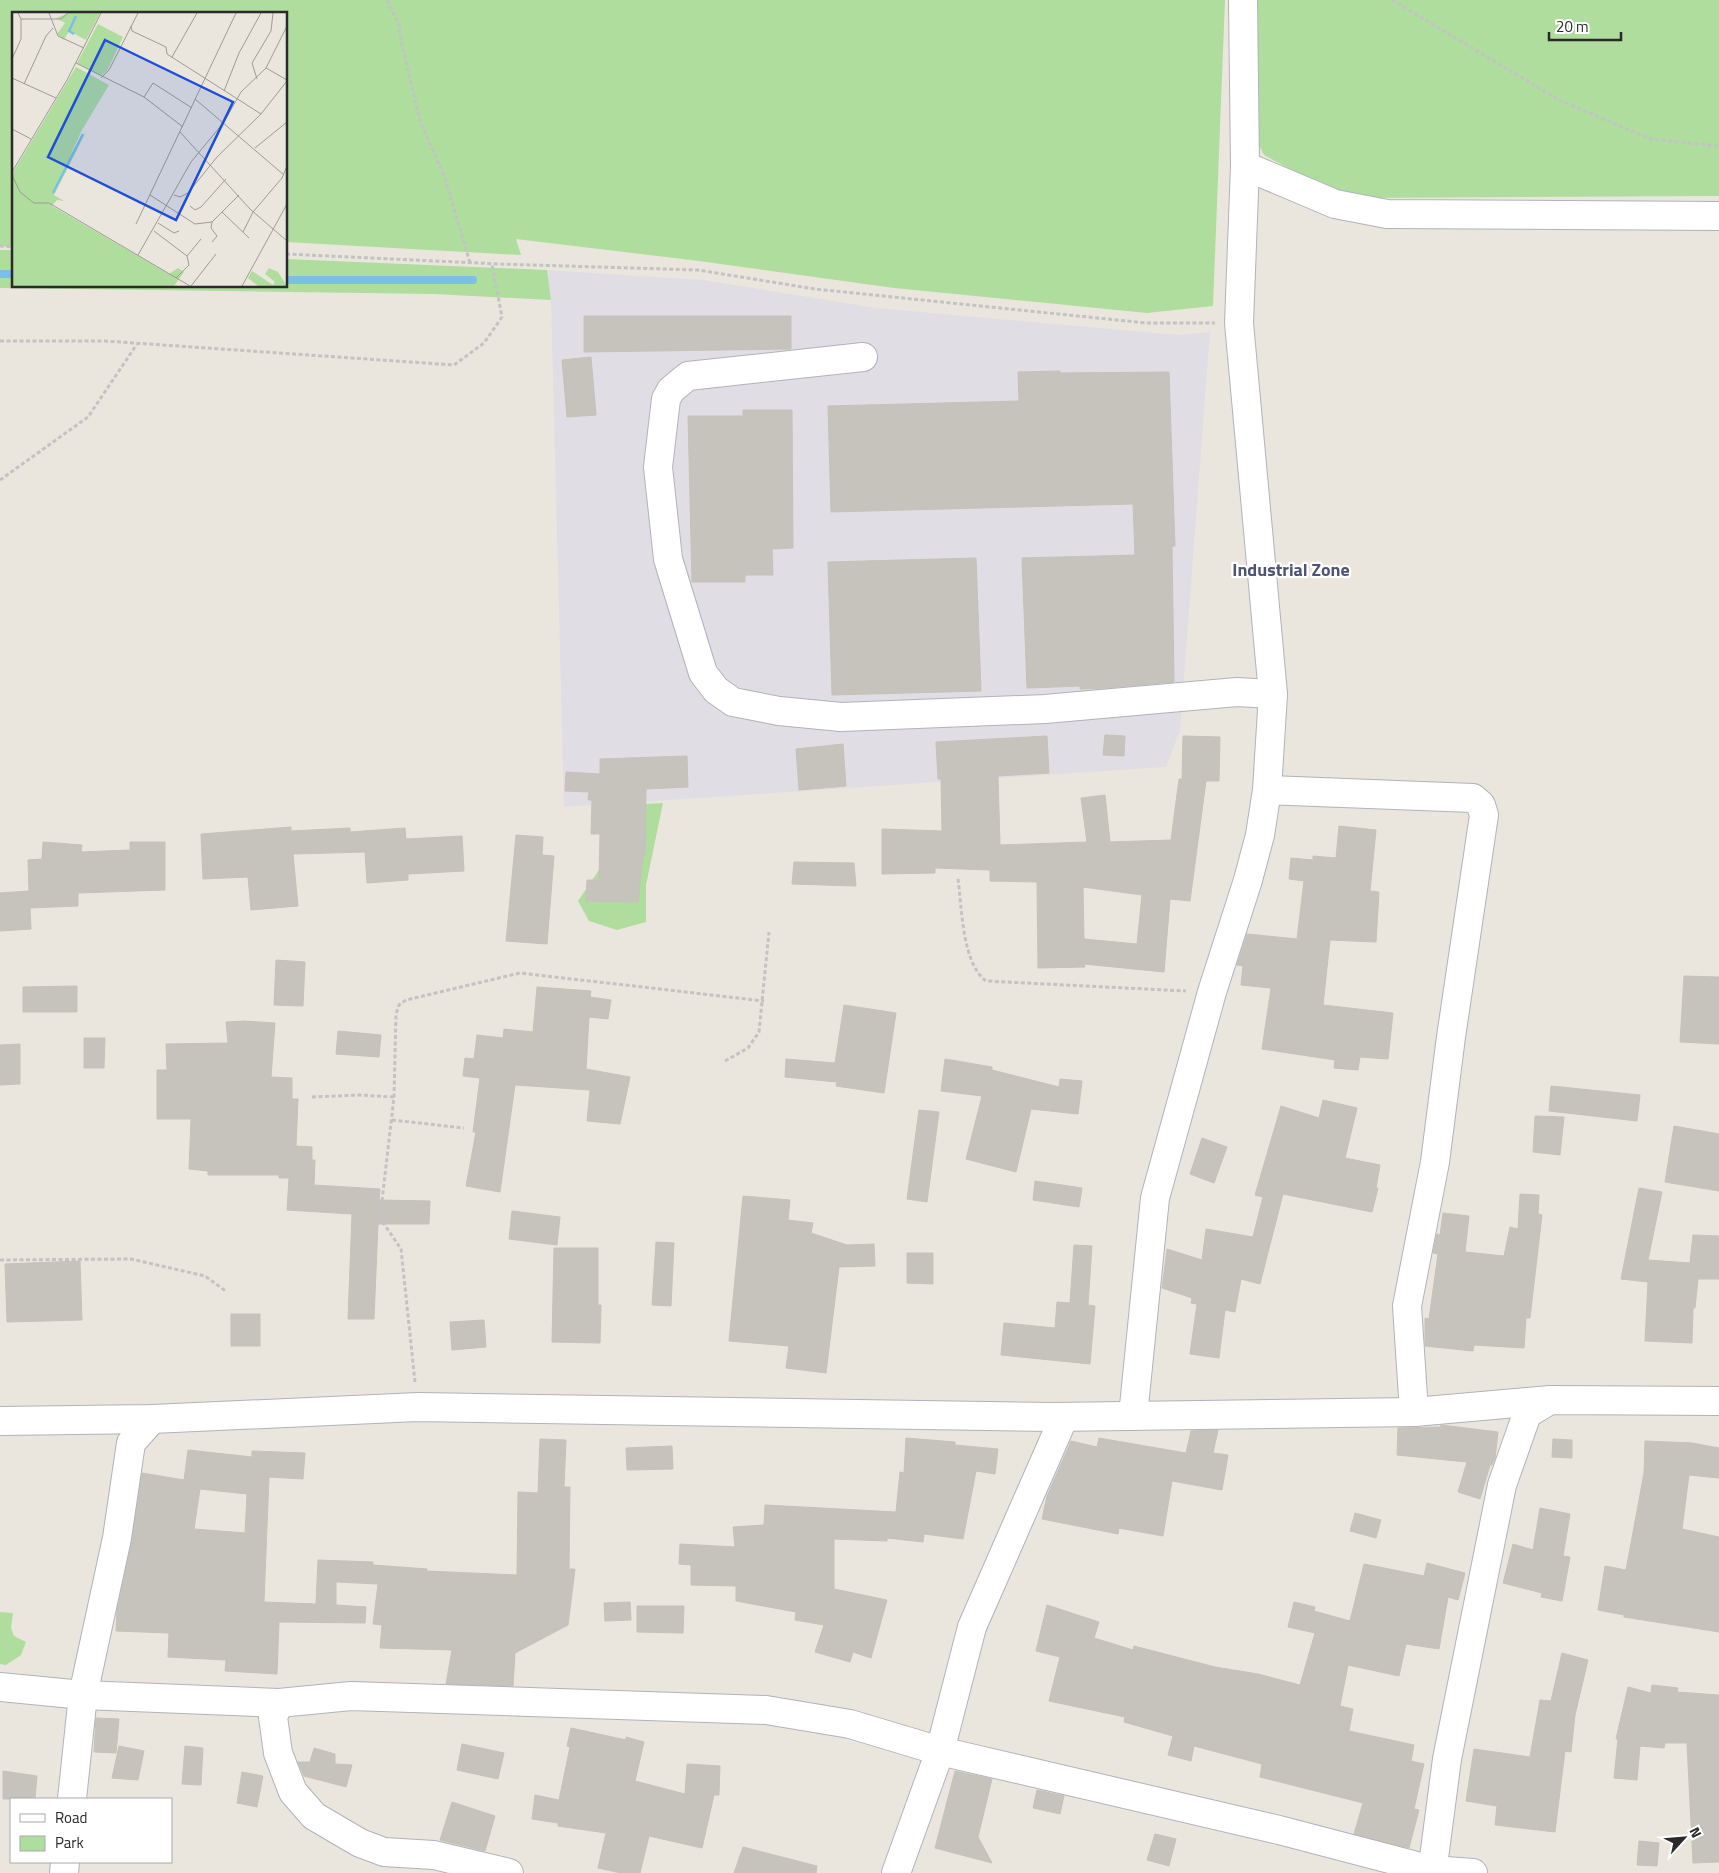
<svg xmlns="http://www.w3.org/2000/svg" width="1719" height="1873" viewBox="0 0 1719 1873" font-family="'Titillium Web',sans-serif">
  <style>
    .industrial { fill: #e0dde4 }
    .green { fill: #afdd9e }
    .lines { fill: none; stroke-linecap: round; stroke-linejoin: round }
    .stream { stroke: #79c0e4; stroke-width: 8 }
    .building { fill: #c6c3bd; stroke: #c6c2b7; fill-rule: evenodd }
    .minor-casing { stroke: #b1b2bc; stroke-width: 30 }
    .path { stroke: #c3c3c3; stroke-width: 3; stroke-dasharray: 4 2.5; stroke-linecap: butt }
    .minor { stroke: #fff; stroke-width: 28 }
    .labels { text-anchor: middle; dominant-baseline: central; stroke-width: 4.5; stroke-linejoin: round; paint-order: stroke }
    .quarter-label { font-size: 18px; font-weight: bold; fill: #4e5377; stroke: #fff }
    .inset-river { fill: none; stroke: #79c0e4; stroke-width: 2.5 }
    .inset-road { fill: none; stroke: #9e9b95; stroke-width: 1 }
    .view { fill: #1d4ed8; fill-opacity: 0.15; stroke: #1d4ed8; stroke-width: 2.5 }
    .inset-edge { fill: none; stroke: #2a2a2a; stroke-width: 2.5 }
  </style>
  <rect width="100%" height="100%" fill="#ebe6dd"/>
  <path class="industrial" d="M 547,270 L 703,280 L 876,308 L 1178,335 L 1210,332 L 1180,730 L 1166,767 L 564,807 L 551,300 Z"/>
  <g class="green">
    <path d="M 0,0 L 1225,0 L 1213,306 L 1147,313 L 894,288 L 699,261 L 516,239 L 521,255 L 286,242 L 286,14 L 14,14 L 14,247 L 0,246 Z"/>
    <path d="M 1252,0 L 1719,0 L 1719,196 L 1362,198 L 1316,183 L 1264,155 L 1251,130 Z"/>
    <path d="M 0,250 L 14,250 L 14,286 L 286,286 L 286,259 L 547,270 L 551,300 L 434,294 L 0,288 Z"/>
    <path d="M 663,803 L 646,885 L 646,922 L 617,930 L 589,921 L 578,901 L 601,867 L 603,806 Z"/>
    <path d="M 0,1612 L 13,1613 L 11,1628 L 14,1636 L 26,1642 L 21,1655 L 6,1665 L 0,1664 Z"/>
  </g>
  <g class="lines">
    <g class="stream">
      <path d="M 0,274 L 14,274"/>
      <path d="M 286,280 L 473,280"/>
    </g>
  </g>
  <g class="building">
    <path d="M 584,316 L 791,316 L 791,349 L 584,352 Z"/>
    <path d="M 591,357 L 596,415 L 567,417 L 562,360 Z"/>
    <path d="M 1060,371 L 1060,373 L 1169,372 L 1175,546 L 1172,546 L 1174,682 L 1105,688 L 1080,689 L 1080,686 L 1027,688 L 1022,558 L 1135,555 L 1133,504 L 831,512 L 828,406 L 1019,401 L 1018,372 Z"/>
    <path d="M 743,410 L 792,410 L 793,548 L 772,549 L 773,575 L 745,575 L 745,582 L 692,582 L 688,416 L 743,416 Z"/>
    <path d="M 976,558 L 981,691 L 832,695 L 828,562 Z"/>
    <path d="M 1105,735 L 1125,736 L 1124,756 L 1103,755 Z"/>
    <path d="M 1047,736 L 1049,773 L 998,776 L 1000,845 L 1087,842 L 1081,798 L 1105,795 L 1110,842 L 1171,840 L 1179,779 L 1182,779 L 1183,736 L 1220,737 L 1219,781 L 1206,781 L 1190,901 L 1170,899 L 1164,972 L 1084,964 L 1085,967 L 1038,968 L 1037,882 L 990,881 L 990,870 L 935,868 L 935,873 L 882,874 L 882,829 L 942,831 L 941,779 L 938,779 L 936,742 ZM 1083,887 L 1142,895 L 1137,944 L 1084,939 Z"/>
    <path d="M 843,744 L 846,786 L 799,790 L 796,749 Z"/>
    <path d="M 687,756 L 688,787 L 646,789 L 645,855 L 643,855 L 638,902 L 586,901 L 587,880 L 599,880 L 600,834 L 591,834 L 592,800 L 588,800 L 589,792 L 565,791 L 566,772 L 600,774 L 600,759 Z"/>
    <path d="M 1339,826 L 1376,830 L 1370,891 L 1379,892 L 1376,942 L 1330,940 L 1323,1005 L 1393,1013 L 1388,1059 L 1360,1057 L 1358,1070 L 1334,1068 L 1335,1060 L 1262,1049 L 1271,988 L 1241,985 L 1243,966 L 1237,965 L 1247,934 L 1297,939 L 1304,881 L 1289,879 L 1291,858 L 1313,860 L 1313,856 L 1336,858 Z"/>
    <path d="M 291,827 L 291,831 L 350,828 L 350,832 L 405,828 L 406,839 L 462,836 L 464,871 L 408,874 L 408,880 L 367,883 L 365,852 L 293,854 L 298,906 L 251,910 L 248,877 L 203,879 L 201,834 Z"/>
    <path d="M 516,835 L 543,837 L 542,855 L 554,856 L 547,944 L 506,941 Z"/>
    <path d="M 43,842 L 82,845 L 81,852 L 130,850 L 130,842 L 165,842 L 165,890 L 78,893 L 78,906 L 30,908 L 31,929 L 0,931 L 0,893 L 29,891 L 28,860 L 42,859 Z"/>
    <path d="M 794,862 L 854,863 L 856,886 L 792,884 Z"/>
    <path d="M 276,960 L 305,962 L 303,1006 L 274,1005 Z"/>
    <path d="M 1684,976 L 1719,977 L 1719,1044 L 1680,1042 Z"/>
    <path d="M 77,986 L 77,1012 L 23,1012 L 23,987 Z"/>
    <path d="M 537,987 L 591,991 L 590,997 L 611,1000 L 608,1019 L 589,1017 L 586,1069 L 630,1077 L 620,1124 L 587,1121 L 590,1090 L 515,1085 L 500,1192 L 466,1186 L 476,1132 L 473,1132 L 480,1078 L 463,1076 L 465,1058 L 474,1059 L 477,1035 L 503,1038 L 504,1029 L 533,1032 Z"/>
    <path d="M 844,1005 L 896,1013 L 884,1093 L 836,1086 L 837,1082 L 785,1077 L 786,1059 L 835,1063 Z"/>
    <path d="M 244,1021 L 275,1023 L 271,1077 L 292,1078 L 292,1099 L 298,1099 L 296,1146 L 312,1147 L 312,1160 L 315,1160 L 314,1185 L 380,1189 L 379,1200 L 430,1201 L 429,1224 L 378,1224 L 374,1319 L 348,1319 L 352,1214 L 287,1210 L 289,1178 L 279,1178 L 279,1175 L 208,1175 L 208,1171 L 189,1169 L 191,1119 L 157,1119 L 157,1070 L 167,1070 L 166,1044 L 228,1043 L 226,1022 Z"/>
    <path d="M 338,1031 L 381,1035 L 379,1057 L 336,1054 Z"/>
    <path d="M 84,1038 L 105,1038 L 104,1068 L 84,1068 Z"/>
    <path d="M 20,1044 L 20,1084 L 0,1085 L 0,1045 Z"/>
    <path d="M 945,1059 L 992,1067 L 992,1070 L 1059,1087 L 1060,1079 L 1082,1081 L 1078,1114 L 1031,1109 L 1016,1172 L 966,1159 L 982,1096 L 941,1091 Z"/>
    <path d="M 1551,1086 L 1640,1095 L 1637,1121 L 1549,1111 Z"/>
    <path d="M 1323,1100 L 1357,1108 L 1345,1158 L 1380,1165 L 1376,1188 L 1378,1188 L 1372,1212 L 1283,1194 L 1260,1284 L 1241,1279 L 1235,1312 L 1225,1310 L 1219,1358 L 1190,1354 L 1197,1304 L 1191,1303 L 1192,1298 L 1162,1288 L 1167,1249 L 1202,1260 L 1206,1229 L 1253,1237 L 1263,1197 L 1255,1195 L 1281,1106 L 1319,1118 Z"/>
    <path d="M 919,1110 L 939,1112 L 927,1202 L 907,1199 Z"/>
    <path d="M 1535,1116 L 1564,1117 L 1560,1155 L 1533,1152 Z"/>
    <path d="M 1674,1126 L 1719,1134 L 1719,1191 L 1665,1182 Z"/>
    <path d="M 1202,1138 L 1227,1147 L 1214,1183 L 1190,1174 Z"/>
    <path d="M 1035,1181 L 1082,1188 L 1079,1207 L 1033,1200 Z"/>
    <path d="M 1639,1188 L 1662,1192 L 1648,1260 L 1690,1263 L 1693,1235 L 1719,1236 L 1719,1279 L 1698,1279 L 1695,1308 L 1693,1308 L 1692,1343 L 1645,1341 L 1648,1282 L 1621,1279 Z"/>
    <path d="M 1520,1194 L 1539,1195 L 1538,1214 L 1542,1215 L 1530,1318 L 1526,1318 L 1524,1348 L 1474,1345 L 1473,1351 L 1425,1346 L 1425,1318 L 1429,1319 L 1438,1254 L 1433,1253 L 1437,1234 L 1440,1235 L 1443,1213 L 1469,1216 L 1465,1252 L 1504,1256 L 1510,1227 L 1518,1229 Z"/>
    <path d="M 743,1196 L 790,1200 L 788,1220 L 813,1223 L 811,1233 L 847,1245 L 874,1244 L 875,1266 L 839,1267 L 826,1373 L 786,1368 L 789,1346 L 729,1341 Z"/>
    <path d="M 512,1211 L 560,1217 L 557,1245 L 509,1239 Z"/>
    <path d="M 656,1242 L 674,1243 L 671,1306 L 652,1305 Z"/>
    <path d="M 1074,1245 L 1092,1246 L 1088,1305 L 1095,1306 L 1090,1364 L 1001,1355 L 1004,1323 L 1055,1328 L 1057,1302 L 1070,1303 Z"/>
    <path d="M 554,1248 L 598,1248 L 598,1305 L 601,1305 L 600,1343 L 552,1342 Z"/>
    <path d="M 907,1253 L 933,1253 L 933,1284 L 907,1283 Z"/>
    <path d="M 80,1261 L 82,1320 L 7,1322 L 5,1264 Z"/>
    <rect x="231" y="1314" width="29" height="32"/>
    <path d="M 484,1320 L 486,1347 L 452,1350 L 450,1322 Z"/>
    <path d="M 1441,1425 L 1498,1432 L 1495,1458 L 1492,1465 L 1490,1465 L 1480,1499 L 1458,1492 L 1467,1462 L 1397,1455 L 1398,1428 L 1441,1427 Z"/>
    <path d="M 1218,1430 L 1213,1453 L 1228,1455 L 1222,1490 L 1172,1481 L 1163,1536 L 1119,1528 L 1118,1534 L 1042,1519 L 1047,1496 L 1071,1441 L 1097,1447 L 1099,1438 L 1186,1453 L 1191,1431 Z"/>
    <path d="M 906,1438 L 955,1442 L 955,1445 L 998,1449 L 995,1474 L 976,1471 L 963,1539 L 924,1534 L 923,1542 L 887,1538 L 887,1541 L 834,1539 L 834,1589 L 887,1600 L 871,1658 L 853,1652 L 850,1662 L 815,1652 L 824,1625 L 795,1620 L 796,1612 L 736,1601 L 736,1586 L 691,1585 L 691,1565 L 679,1564 L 680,1544 L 735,1547 L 733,1527 L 764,1525 L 765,1505 L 896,1512 L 900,1472 L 904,1473 Z"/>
    <path d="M 540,1439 L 566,1440 L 564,1487 L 570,1487 L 569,1569 L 575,1569 L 568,1625 L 515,1653 L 513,1686 L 446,1684 L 452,1650 L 380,1648 L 382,1625 L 373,1624 L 378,1584 L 336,1582 L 336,1605 L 366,1607 L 365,1623 L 279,1622 L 277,1674 L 225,1671 L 226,1660 L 168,1657 L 169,1633 L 116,1631 L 117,1611 L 132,1541 L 142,1473 L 184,1480 L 188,1450 L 252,1457 L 252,1451 L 305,1453 L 303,1479 L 269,1477 L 264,1602 L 316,1604 L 318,1560 L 373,1562 L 373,1565 L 427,1569 L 427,1571 L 517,1575 L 518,1492 L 538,1493 ZM 200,1489 L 247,1494 L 245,1533 L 194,1529 Z"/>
    <path d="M 1553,1439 L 1572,1440 L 1572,1458 L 1552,1457 Z"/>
    <path d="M 1645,1441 L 1692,1443 L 1719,1448 L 1719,1478 L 1689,1475 L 1682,1529 L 1719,1537 L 1719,1632 L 1624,1617 L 1624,1615 L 1598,1610 L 1605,1566 L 1626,1570 L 1644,1473 Z"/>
    <path d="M 672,1446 L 673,1469 L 627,1470 L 626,1448 Z"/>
    <path d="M 1540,1508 L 1570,1514 L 1563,1556 L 1570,1557 L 1562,1601 L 1541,1597 L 1542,1593 L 1503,1583 L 1513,1544 L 1533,1550 Z"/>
    <path d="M 1355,1513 L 1381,1520 L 1376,1538 L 1350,1531 Z"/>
    <path d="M 1427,1563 L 1465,1573 L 1458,1600 L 1448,1597 L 1439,1649 L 1406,1644 L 1399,1676 L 1348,1665 L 1340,1706 L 1353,1709 L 1349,1731 L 1414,1745 L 1411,1761 L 1424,1764 L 1414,1809 L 1419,1810 L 1409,1848 L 1354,1834 L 1363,1803 L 1260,1777 L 1262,1764 L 1194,1746 L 1191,1761 L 1168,1755 L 1173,1736 L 1124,1722 L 1125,1717 L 1049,1701 L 1060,1657 L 1036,1651 L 1047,1605 L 1099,1622 L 1094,1638 L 1133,1650 L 1134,1646 L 1215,1667 L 1258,1674 L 1300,1685 L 1315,1633 L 1288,1627 L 1294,1602 L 1315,1607 L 1314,1611 L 1350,1621 L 1364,1564 L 1424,1576 Z"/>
    <path d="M 630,1602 L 631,1620 L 605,1621 L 604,1603 Z"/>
    <path d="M 637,1606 L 684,1606 L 683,1633 L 637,1632 Z"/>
    <path d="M 1562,1653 L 1588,1660 L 1575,1715 L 1571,1752 L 1565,1751 L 1555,1832 L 1495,1825 L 1497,1806 L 1466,1801 L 1474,1749 L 1530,1757 L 1540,1700 L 1551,1701 Z"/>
    <path d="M 1652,1685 L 1678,1688 L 1677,1692 L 1719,1695 L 1719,1862 L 1693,1863 L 1687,1743 L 1665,1743 L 1664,1748 L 1640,1746 L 1637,1780 L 1614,1778 L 1618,1739 L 1616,1739 L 1628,1687 L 1651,1693 Z"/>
    <path d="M 96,1718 L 119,1719 L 116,1753 L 94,1752 Z"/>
    <path d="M 571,1728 L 626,1740 L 626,1737 L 644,1742 L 635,1781 L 685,1794 L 687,1764 L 720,1766 L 719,1795 L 714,1795 L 702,1848 L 649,1836 L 640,1873 L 621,1873 L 598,1868 L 606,1833 L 558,1826 L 558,1823 L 532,1819 L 535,1795 L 559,1800 L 570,1747 L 567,1746 Z"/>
    <path d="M 462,1744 L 504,1753 L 498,1779 L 457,1770 Z"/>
    <path d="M 119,1746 L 144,1751 L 138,1780 L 112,1778 Z"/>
    <path d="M 185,1746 L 203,1748 L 201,1785 L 182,1784 Z"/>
    <path d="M 314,1748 L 335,1754 L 335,1764 L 352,1765 L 346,1787 L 304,1776 L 298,1762 L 310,1762 Z"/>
    <path d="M 3,1771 L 37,1776 L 35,1799 L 3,1799 Z"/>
    <path d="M 955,1771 L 992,1779 L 978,1837 L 992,1863 L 935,1848 Z"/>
    <path d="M 242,1772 L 263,1776 L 257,1807 L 237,1803 Z"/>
    <path d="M 1037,1790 L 1064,1796 L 1060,1814 L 1033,1808 Z"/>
    <path d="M 452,1802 L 495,1816 L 485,1851 L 440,1840 Z"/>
    <path d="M 1155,1834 L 1176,1839 L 1169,1866 L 1147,1860 Z"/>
    <path d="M 1639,1841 L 1659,1843 L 1657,1866 L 1637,1865 Z"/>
    <path d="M 743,1847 L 817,1866 L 816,1873 L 734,1873 Z"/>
  </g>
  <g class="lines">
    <defs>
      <g id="minor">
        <path d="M 1245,166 L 1335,204 L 1387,214 L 1719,216"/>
        <path d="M 863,357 L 688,376 L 671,390 L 666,399 L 658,467 L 668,559 L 703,673 L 716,690 L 733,702 L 779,711 L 841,717 L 1045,709 L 1237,692 L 1273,694"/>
        <path d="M 1267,790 L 1473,798 L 1481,805 L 1484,815 L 1451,1037 L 1435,1162 L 1407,1306 L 1414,1412"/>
        <path d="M 1133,1416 L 1155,1198 L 1212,992 L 1248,880 L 1260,835 L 1267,790 L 1273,694 L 1239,323 L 1245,166 L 1243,0"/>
        <path d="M 0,1421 L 152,1419 L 418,1407 L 1053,1417 L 1414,1412 L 1550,1400 L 1719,1401"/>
        <path d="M 0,1687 L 83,1695 L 279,1703 L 351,1696 L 766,1710 L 850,1724 L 940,1751 L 1279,1830 L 1432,1870 L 1473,1873"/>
        <path d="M 279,1703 L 273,1717 L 278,1753 L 293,1792 L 314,1816 L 360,1843 L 384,1852 L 434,1855 L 509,1873"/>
        <path d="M 72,1799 L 83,1695 L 117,1538 L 131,1443 L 152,1419"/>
        <path d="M 64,1873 L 65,1862"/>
        <path d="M 896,1873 L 940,1751 L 972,1627 L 1064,1417"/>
        <path d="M 1432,1873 L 1447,1759 L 1502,1485 L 1527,1414 L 1550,1400"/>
      </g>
    </defs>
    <use href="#minor" class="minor-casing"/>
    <g class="path">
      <path d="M 387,0 L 400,26 L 400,36 L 420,121 L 445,178 L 470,263"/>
      <path d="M 1392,0 L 1559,100 L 1651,139 L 1719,146"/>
      <path d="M 0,246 L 14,247"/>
      <path d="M 286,254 L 499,264 L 698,270 L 815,289 L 1146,323 L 1215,323"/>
      <path d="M 0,341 L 105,341 L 454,365 L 484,343 L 502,317 L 492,264"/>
      <path d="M 0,480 L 88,417 L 137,344"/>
      <path d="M 958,879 C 962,908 962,963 986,981 L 1186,991"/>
      <path d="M 725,1061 L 748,1048 L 759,1032 L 769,932"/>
      <path d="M 312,1097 L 359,1095 L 394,1097"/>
      <path d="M 392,1120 L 464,1128"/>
      <path d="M 0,1260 L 131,1259 L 205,1276 L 227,1292"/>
      <path d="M 415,1382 L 401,1249 L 380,1218 L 394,1097 L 396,1014 L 399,1005 L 406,1000 L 520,973 L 764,1001"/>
    </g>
    <use href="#minor" class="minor"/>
  </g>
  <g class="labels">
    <g class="quarter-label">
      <text x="1291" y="569">Industrial Zone</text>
    </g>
  </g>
  <g transform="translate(12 12)">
    <rect width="275" height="275" fill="#ebe6dd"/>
    <path d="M 57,1 L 88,1 L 74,28 L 57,19 L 52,28 L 45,22 L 53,11 L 44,6 ZM 86,12 L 111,25 L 95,59 L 89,64 L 65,51 ZM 64,55 L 97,73 L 70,118 L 58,144 L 75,118 L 42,183 L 52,189 L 45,188 L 40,194 L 157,262 L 166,256 L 172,260 L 162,274 L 0,274 L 0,162 ZM 257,256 L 266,260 L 275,274 L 246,274 L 236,266 L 240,259 L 261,273 L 263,270 L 253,262 Z" fill="#afdd9e"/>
    <path class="inset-river" d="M 62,22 L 57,19 L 64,4M 41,181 L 71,122"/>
    <path class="inset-road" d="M 6,1 L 9,7 L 49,7 L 56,1M 37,1 L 46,24 L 72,36M 119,14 L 120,19 L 154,35 L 155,42 L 249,102M 275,14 L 254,56 L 275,68M 160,45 L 185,1M 0,47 L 9,27 L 9,7M 64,51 L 132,85 L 171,115M 0,66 L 44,86M 89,66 L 97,58 L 126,1M 245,67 L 240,51 L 259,19 L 261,1M 12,72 L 34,24 L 41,16M 212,79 L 227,41 L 249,1M 132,85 L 141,71 L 180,96M 183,87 L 272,163M 0,117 L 19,127M 168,120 L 238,197 L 275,229M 243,136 L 275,110M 0,160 L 55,68 L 89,1M 0,163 L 8,180 L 22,191 L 37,191 L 178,274M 138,183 L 183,212 L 200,210M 162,183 L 168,185 L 176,181 L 205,145 L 249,102 L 275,69M 178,194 L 183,198 L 189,195 L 214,167M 210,200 L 237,226M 146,211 L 162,221 L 167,219M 124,212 L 224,1M 142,219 L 175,244M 231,220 L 241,200 L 270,166 L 275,154M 200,230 L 205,224 L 199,216 L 200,210 L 227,183M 126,243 L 179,150 L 212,110 L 229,80 L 254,56M 164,266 L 177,253 L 175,244 L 189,227M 179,274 L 204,242M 230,274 L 275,192"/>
    <path class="view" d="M 93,28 L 221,90 L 164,208 L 36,145 Z"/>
    <rect width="275" height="275" class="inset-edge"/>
  </g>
  <rect x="10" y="1798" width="162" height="65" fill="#ffffff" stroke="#aaaaaa"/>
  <rect x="20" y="1814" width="25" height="8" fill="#ffffff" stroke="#aaaaaa"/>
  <text x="55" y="1823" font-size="15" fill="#2a2a2a">Road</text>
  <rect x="20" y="1836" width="25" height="15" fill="#afdd9e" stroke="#aaaaaa"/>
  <text x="55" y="1848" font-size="15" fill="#2a2a2a">Park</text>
  <g transform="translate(1684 1838) rotate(64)" stroke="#ffffff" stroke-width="4" paint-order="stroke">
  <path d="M0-4L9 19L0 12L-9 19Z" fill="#2a2a2a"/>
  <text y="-8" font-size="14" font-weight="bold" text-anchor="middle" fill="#2a2a2a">N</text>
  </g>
  <path d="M1549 32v8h72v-8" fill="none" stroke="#2a2a2a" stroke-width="2.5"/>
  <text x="1556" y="32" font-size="15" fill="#2a2a2a" stroke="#ffffff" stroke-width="4" paint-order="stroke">20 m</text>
</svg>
